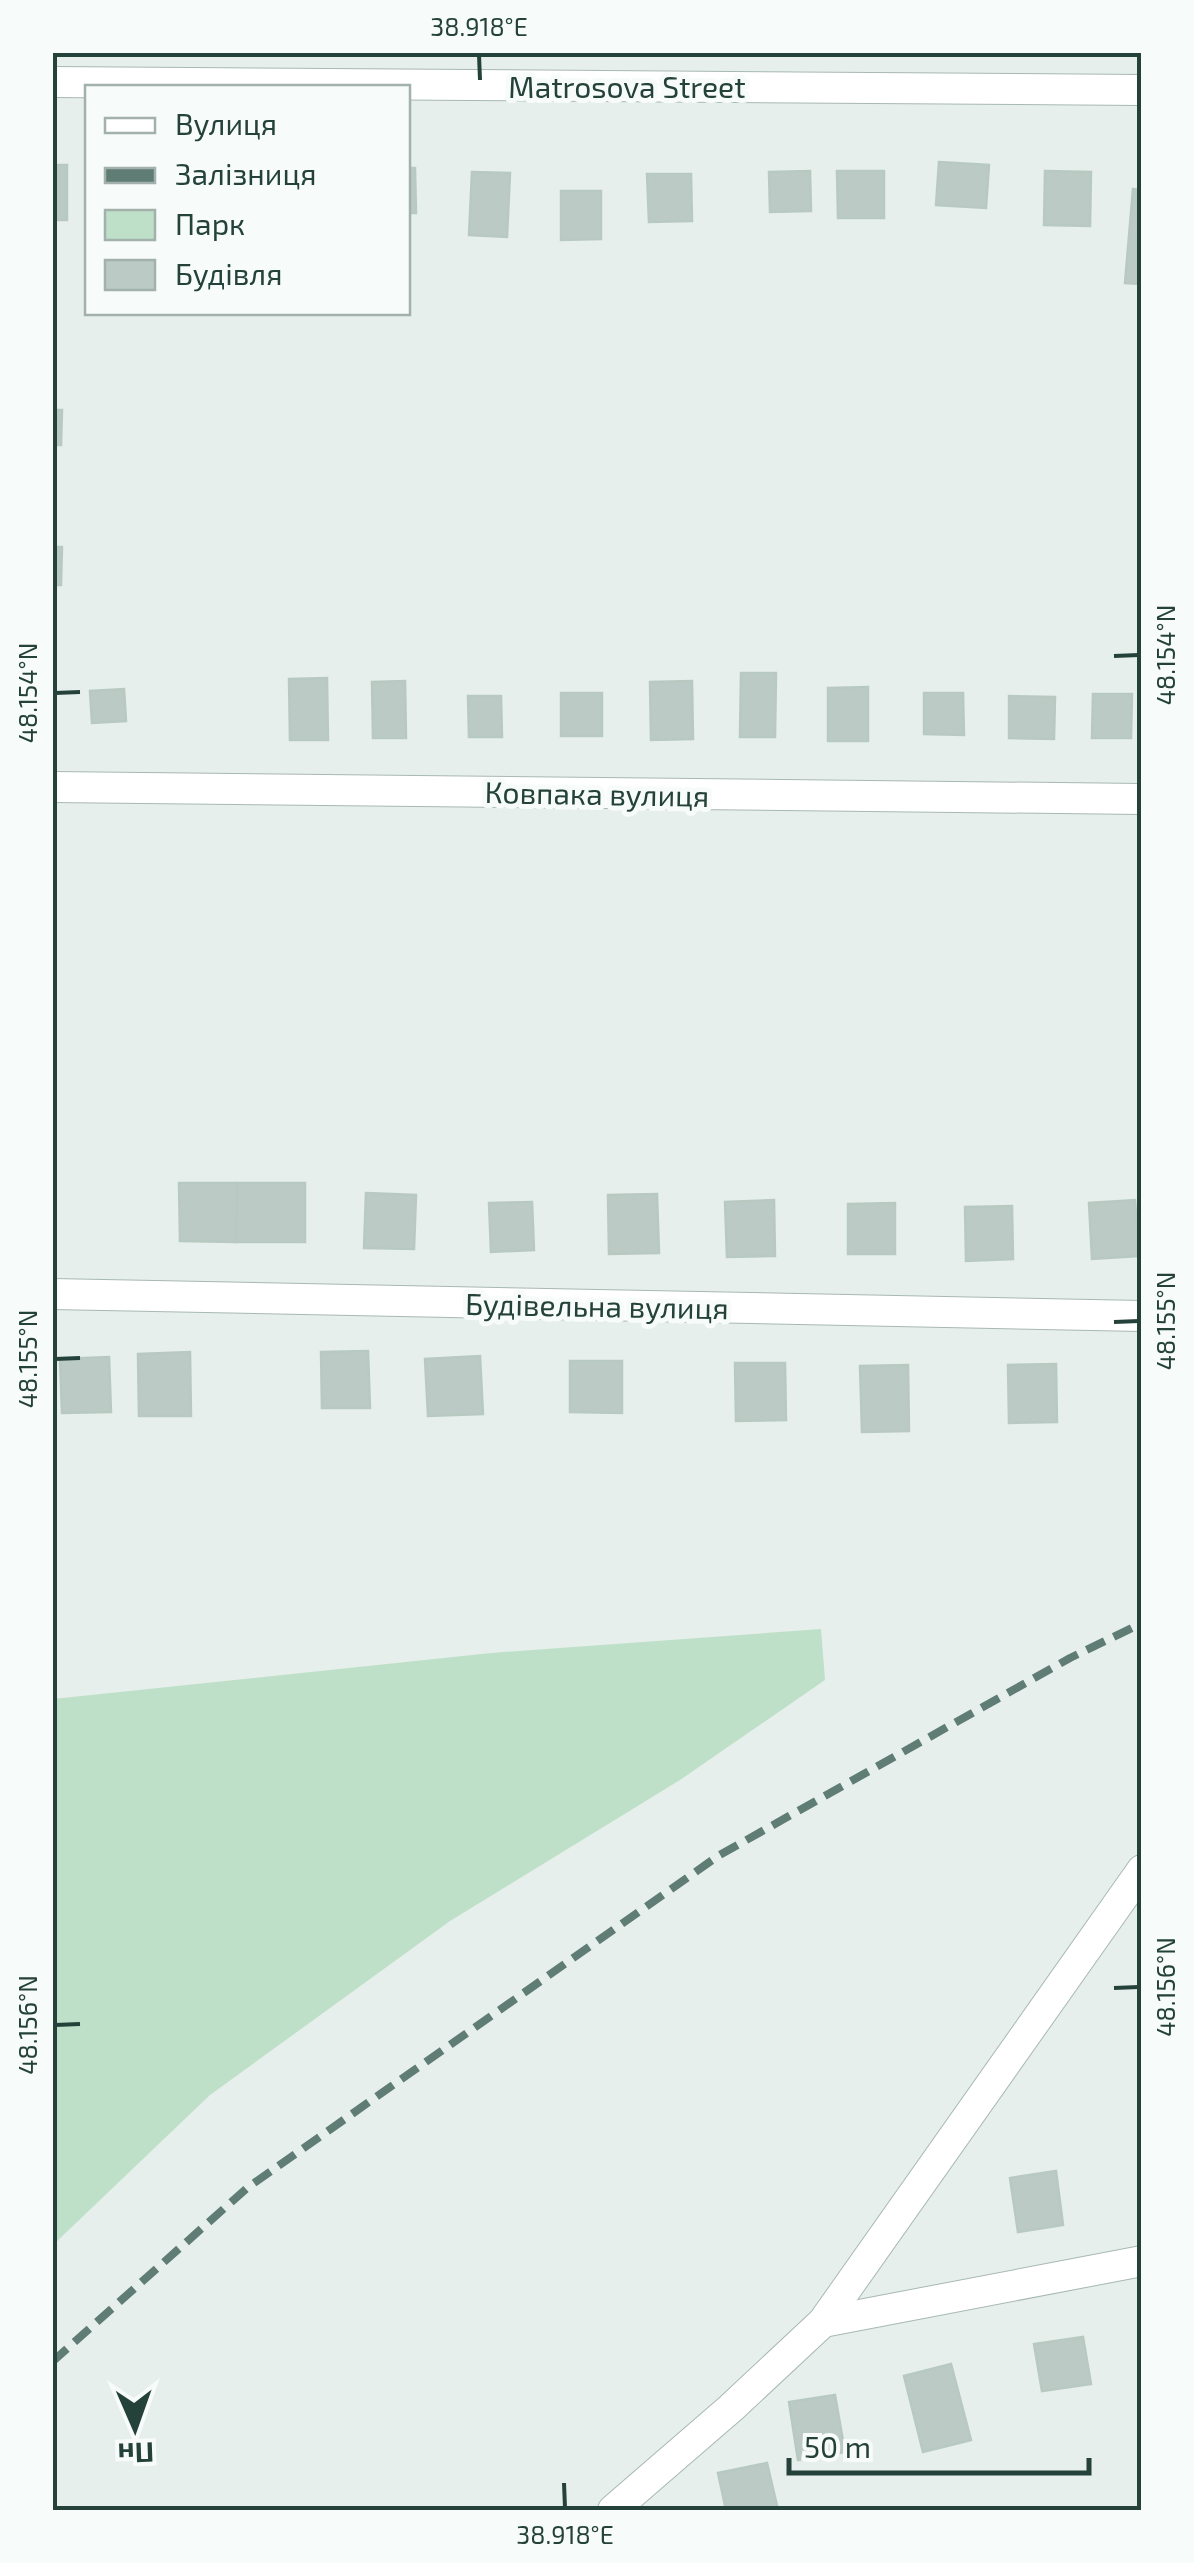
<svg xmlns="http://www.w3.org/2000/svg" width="1194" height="2563" viewBox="0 0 1194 2563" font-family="'Exo 2',sans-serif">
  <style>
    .green { fill: #bfe0c8 }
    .building { fill: #bbcac4; stroke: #b8c9c2; stroke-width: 2.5 }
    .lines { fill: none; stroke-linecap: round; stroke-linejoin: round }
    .minor-casing { stroke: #a8b8b2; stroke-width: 32 }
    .minor { stroke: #fff; stroke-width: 30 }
    .rail { stroke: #5f7d75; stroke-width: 8; stroke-dasharray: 20 10; stroke-linecap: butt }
    .ticks { fill: none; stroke: #24423a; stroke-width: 4 }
    .labels { text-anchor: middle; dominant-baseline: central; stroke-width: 10; stroke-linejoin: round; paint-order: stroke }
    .street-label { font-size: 30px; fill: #24423a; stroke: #f7fbf9 }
    .neatline { fill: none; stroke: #24423a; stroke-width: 4 }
    .ticks-label { font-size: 25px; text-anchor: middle; fill: #24423a }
  </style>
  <rect width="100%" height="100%" fill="#e6efeb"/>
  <path class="green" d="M 821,1629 L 825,1680 L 680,1780 L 450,1921 L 210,2095 L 53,2245 L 53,1699 L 491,1653 Z"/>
  <g class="building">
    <path d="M 939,162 L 989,165 L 986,208 L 936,205 Z"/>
    <rect x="52" y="165" width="15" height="55"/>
    <path d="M 408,168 L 415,168 L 416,213 L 408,213 Z"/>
    <path d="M 810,171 L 811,211 L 770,212 L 769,172 Z"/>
    <path d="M 837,171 L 884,171 L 884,218 L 838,218 Z"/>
    <path d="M 1045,171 L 1091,172 L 1090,226 L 1044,225 Z"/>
    <path d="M 472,172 L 510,173 L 507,237 L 469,235 Z"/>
    <path d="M 647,174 L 691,174 L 692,221 L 649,222 Z"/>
    <path d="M 1133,189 L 1142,190 L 1142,284 L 1125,283 Z"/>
    <path d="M 561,191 L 601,191 L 601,239 L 561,240 Z"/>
    <path d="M 52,410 L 62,410 L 61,445 L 52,445 Z"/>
    <path d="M 52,547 L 62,547 L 61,585 L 52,585 Z"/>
    <path d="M 741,673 L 776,673 L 775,737 L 740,737 Z"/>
    <path d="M 327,678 L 328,740 L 290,740 L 289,679 Z"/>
    <path d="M 405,681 L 406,738 L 373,738 L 372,682 Z"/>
    <path d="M 692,681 L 693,739 L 651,740 L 650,682 Z"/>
    <path d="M 868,687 L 868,741 L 828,741 L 828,688 Z"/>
    <path d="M 124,689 L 126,721 L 92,723 L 90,691 Z"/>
    <rect x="561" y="693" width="41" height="43"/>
    <path d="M 924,693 L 963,693 L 964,735 L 924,734 Z"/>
    <path d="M 1093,694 L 1132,694 L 1131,738 L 1092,738 Z"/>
    <path d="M 468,696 L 501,696 L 502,737 L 469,737 Z"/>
    <path d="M 1009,696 L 1055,697 L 1054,739 L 1009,738 Z"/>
    <path d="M 179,1183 L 237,1183 L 236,1242 L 180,1241 Z"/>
    <path d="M 237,1183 L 305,1183 L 305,1242 L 236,1242 Z"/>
    <path d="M 366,1193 L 416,1195 L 414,1249 L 364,1248 Z"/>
    <path d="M 657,1194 L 659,1253 L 609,1254 L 608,1195 Z"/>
    <path d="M 774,1200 L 775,1256 L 727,1257 L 725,1202 Z"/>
    <path d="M 1135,1200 L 1139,1256 L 1092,1259 L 1089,1203 Z"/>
    <path d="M 532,1202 L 534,1250 L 491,1252 L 489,1203 Z"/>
    <path d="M 895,1203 L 895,1254 L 848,1254 L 848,1204 Z"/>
    <path d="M 1012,1206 L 1013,1259 L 966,1261 L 965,1207 Z"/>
    <path d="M 368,1351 L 370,1408 L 322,1408 L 321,1352 Z"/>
    <path d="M 190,1352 L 191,1416 L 139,1416 L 138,1354 Z"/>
    <path d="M 480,1356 L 483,1414 L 428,1416 L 425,1359 Z"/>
    <path d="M 109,1357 L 111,1412 L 62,1413 L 60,1359 Z"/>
    <path d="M 570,1361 L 622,1361 L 622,1413 L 570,1412 Z"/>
    <path d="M 735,1363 L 785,1363 L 786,1420 L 736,1421 Z"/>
    <path d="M 1056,1364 L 1057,1422 L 1009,1423 L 1008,1365 Z"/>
    <path d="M 908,1365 L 909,1431 L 862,1432 L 860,1366 Z"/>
    <path d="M 1056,2171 L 1063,2225 L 1018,2232 L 1010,2178 Z"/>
    <path d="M 1083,2337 L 1091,2384 L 1042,2391 L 1034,2344 Z"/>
    <path d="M 951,2364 L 971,2440 L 923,2452 L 904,2376 Z"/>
    <path d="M 835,2395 L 845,2452 L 798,2460 L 789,2402 Z"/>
    <path d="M 767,2463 L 778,2510 L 726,2510 L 718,2473 Z"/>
  </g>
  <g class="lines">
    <defs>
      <g id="minor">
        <path d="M 52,82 L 1142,90"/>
        <path d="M 52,787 L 1142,799"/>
        <path d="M 52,1294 L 1142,1316"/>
        <path d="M 823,2322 L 1142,2261"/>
        <path d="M 613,2510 L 731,2408 L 823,2322 L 1142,1870"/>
      </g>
    </defs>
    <use href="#minor" class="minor-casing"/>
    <use href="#minor" class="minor"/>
    <path class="rail" d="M 52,2362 L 247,2188 L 718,1856 L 1070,1658 L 1142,1623"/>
  </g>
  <path class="ticks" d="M 479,55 L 480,80M 1114,656 L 1139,655M 55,693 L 80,692M 1114,1322 L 1139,1321M 55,1359 L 80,1358M 1114,1988 L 1139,1987M 55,2025 L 80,2024M 564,2483 L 565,2508"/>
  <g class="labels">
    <g class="street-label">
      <text x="627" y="86">Matrosova Street</text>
      <text transform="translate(597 793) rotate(1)">Ковпака вулиця</text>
      <text transform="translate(597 1305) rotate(1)">Будівельна вулиця</text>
    </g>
  </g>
  <rect width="1194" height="2563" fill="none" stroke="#f7fbf9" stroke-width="110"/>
  <rect x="85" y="85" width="325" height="230" fill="#f7fbf9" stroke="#a3b1ad" stroke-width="2.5"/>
  <rect x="105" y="118" width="50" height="15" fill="#ffffff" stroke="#a3b1ad" stroke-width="2.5"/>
  <text x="175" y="135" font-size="30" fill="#24423a">Вулиця</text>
  <rect x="105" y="168" width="50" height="15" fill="#5f7d75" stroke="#a3b1ad" stroke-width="2.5"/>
  <text x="175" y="185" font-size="30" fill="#24423a">Залізниця</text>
  <rect x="105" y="210" width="50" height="30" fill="#bfe0c8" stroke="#a3b1ad" stroke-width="2.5"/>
  <text x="175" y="235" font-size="30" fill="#24423a">Парк</text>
  <rect x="105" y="260" width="50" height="30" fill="#bbcac4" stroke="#a3b1ad" stroke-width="2.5"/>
  <text x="175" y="285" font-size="30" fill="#24423a">Будівля</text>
  <g transform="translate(135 2428) rotate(178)" stroke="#f7fbf9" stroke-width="8" paint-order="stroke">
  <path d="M0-8L18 38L0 25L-18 38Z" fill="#24423a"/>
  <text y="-15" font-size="28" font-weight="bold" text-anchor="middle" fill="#24423a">Пн</text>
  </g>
  <path d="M789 2458v15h300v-15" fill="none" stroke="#24423a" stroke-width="5"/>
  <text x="804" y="2458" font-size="30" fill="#24423a" stroke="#f7fbf9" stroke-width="8" paint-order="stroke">50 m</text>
  <rect x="55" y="55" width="1084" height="2453" class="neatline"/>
  <g class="ticks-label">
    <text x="479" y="36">38.918°E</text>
    <text transform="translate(1166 655) rotate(-90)" y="9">48.154°N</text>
    <text transform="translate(28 693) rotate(-90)" y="9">48.154°N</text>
    <text transform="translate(1166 1321) rotate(-90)" y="9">48.155°N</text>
    <text transform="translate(28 1359) rotate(-90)" y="9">48.155°N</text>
    <text transform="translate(1166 1987) rotate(-90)" y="9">48.156°N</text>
    <text transform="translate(28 2025) rotate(-90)" y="9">48.156°N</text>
    <text x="565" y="2544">38.918°E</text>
  </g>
</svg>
